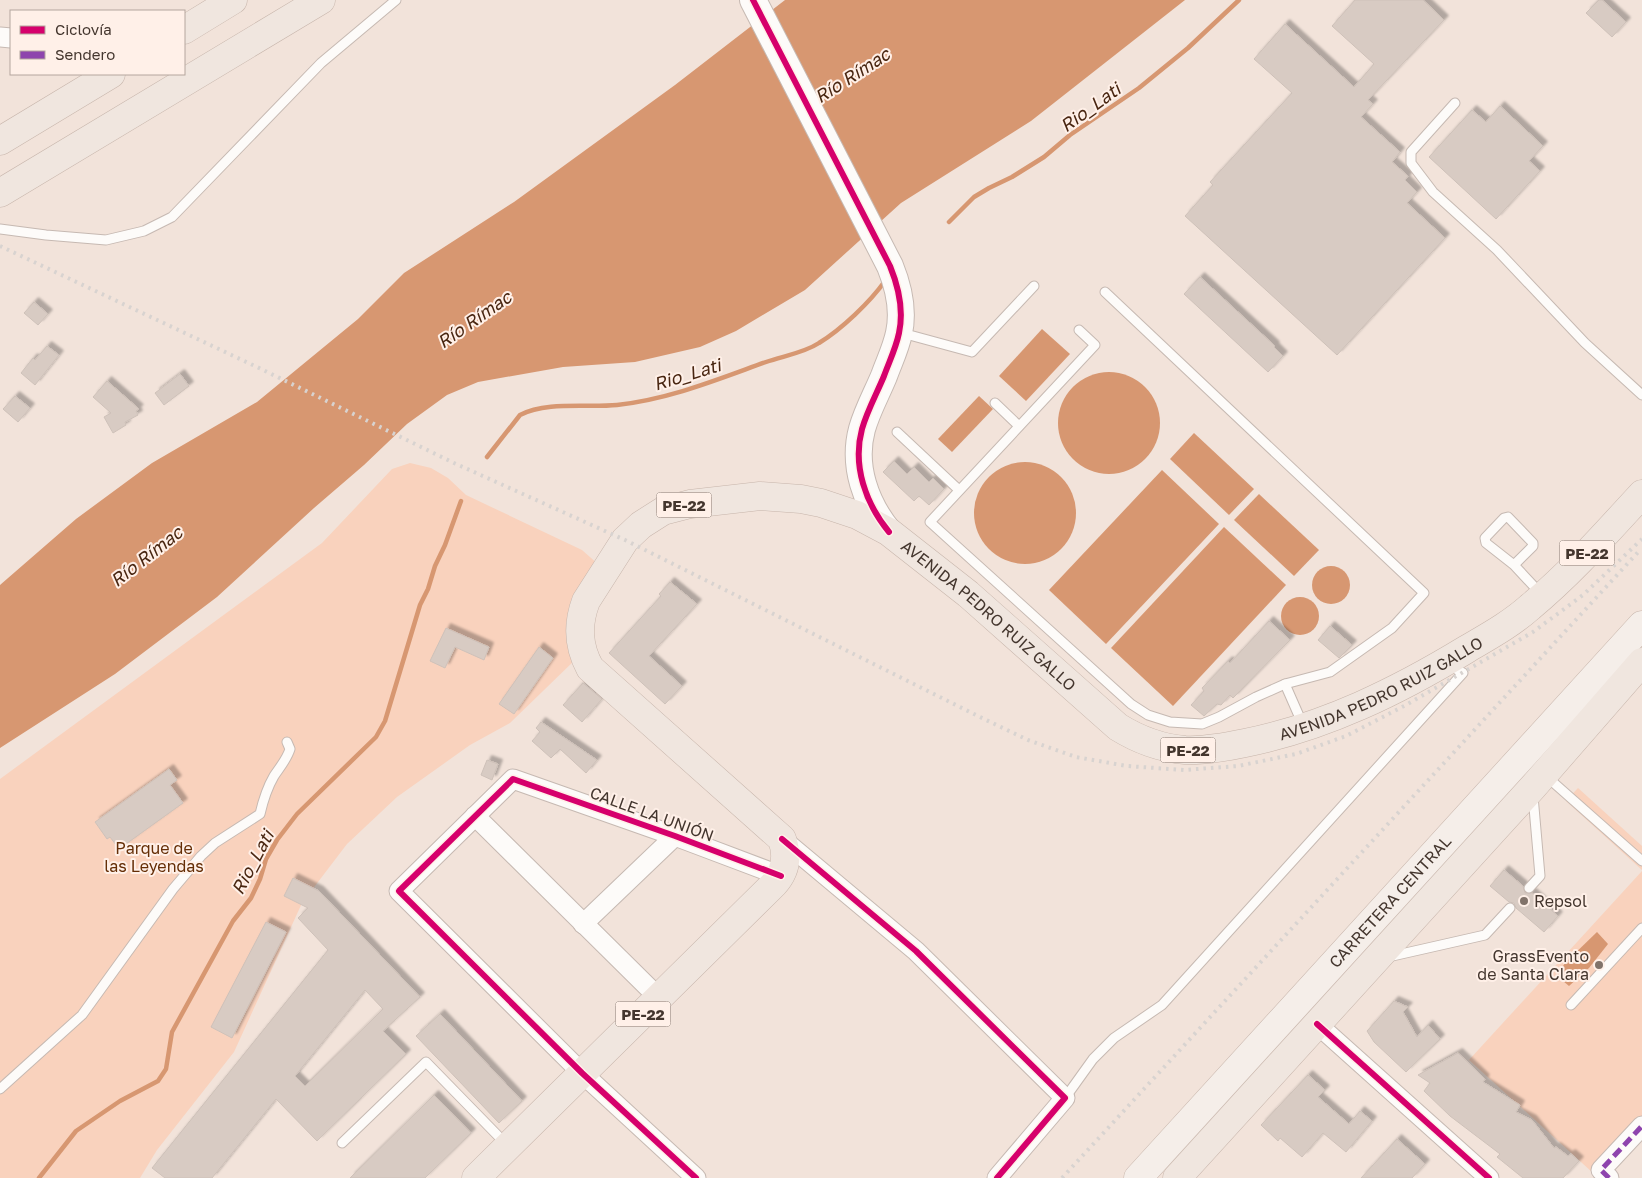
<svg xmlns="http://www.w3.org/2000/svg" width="1642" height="1178" viewBox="0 0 1642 1178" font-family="'Golos Text',sans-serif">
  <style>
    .green { fill: #f9d2bd }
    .water { fill: #d79771 }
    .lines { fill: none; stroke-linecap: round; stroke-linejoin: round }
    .stream { stroke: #d79771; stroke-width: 4.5 }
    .building { fill: #d8cbc3; stroke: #cec1b9; fill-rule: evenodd; filter: url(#shadow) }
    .lane-casing { stroke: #c6b9b2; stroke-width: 11 }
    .street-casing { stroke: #c6b9b2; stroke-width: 21 }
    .secondary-casing { stroke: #c6b9b2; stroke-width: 28 }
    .primary-casing { stroke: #c7b5ab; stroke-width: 29 }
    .highway-casing { stroke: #c7b5ab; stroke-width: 29 }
    .lane { stroke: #fdfbf9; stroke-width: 9 }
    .street { stroke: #fdfbf9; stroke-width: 19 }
    .secondary { stroke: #fdfbf9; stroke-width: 26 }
    .primary { stroke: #f5eee9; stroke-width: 28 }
    .highway { stroke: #f0e6df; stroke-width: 28 }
    .rail { stroke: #d8d3d0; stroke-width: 4; stroke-dasharray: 2.5 5; stroke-linecap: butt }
    .quiet { stroke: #8e44ad; stroke-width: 5; stroke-dasharray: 10 5; stroke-linecap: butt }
    .cycleway-casing { stroke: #fff0e8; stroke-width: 9 }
    .cycleway { stroke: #d6006c; stroke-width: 6 }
    .poi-dot { fill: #81736a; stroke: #fff0e8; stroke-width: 2 }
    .labels { text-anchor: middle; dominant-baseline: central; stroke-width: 4; stroke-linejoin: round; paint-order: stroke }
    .shield { fill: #fff0e8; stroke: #7c6e66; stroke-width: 1 }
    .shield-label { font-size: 15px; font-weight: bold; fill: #44362e }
    .street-label { font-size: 16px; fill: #44362e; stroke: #fff0e8 }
    .park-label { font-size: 16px; fill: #652e06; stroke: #fff0e8 }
    .poi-label { font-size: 16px; fill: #44362e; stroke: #fff0e8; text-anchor: start }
    .water-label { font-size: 18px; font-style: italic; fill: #492611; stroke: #fff0e8 }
  </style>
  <defs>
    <filter id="shadow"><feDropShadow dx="4.5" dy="-4.5" stdDeviation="1" flood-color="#0004"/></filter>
  </defs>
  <rect width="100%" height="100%" fill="#f2e3da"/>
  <g class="green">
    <path d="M 410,463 L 431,468 L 448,478 L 466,495 L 582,550 L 599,565 L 576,659 L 510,723 L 470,745 L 397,797 L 347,844 L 302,903 L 234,1052 L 157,1150 L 140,1178 L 0,1178 L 0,779 L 322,543 L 392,469 Z"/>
    <path d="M 1578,788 L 1642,846 L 1642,870 L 1566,801 Z"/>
    <path d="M 1642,871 L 1642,1119 L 1593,1173 L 1469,1060 Z"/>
  </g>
  <g class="water">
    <path d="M 785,0 L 1185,0 L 1031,121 L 901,203 L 805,290 L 736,331 L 700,347 L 635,362 L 563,367 L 478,382 L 447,395 L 407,424 L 364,465 L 314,508 L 217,597 L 115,674 L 0,748 L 0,585 L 76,519 L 152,463 L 257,402 L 358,319 L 404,273 L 514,202 L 675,85 Z"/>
    <path d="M 1042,329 L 1070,354 L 1026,401 L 999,376 Z"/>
    <circle cx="1109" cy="423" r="51"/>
    <path d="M 979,396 L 993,409 L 952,452 L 938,439 Z"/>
    <path d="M 1194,433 L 1254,489 L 1229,515 L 1170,459 Z"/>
    <circle cx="1025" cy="513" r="51"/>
    <path d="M 1162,470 L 1219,524 L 1106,644 L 1049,590 Z"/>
    <path d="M 1259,494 L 1319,550 L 1294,576 L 1234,520 Z"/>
    <path d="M 1224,527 L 1286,585 L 1173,706 L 1111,648 Z"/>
    <circle cx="1331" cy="585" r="19"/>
    <circle cx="1300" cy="616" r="19"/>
    <path d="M 1597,932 L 1608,944 L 1589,968 L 1569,986 L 1557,976 L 1565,963 Z"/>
  </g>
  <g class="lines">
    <g class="stream">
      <path d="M 949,222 L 974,197 L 989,188 L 1012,177 L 1044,157 L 1070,135 L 1139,88 L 1188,48 L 1239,0"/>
      <path d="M 487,457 L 520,415 C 547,401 587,408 617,405 C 670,399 716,380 766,362 C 783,356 804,353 819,343 C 842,329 870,302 885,281"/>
      <path d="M 39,1178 L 76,1131 L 120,1101 L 158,1081 L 166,1069 L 172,1032 L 233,921 L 251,898 L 260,879 L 266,859 L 277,840 L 297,814 L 376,737 L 385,721 L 420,605 L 428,589 L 435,566 L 445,545 L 461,501"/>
    </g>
  </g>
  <g class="building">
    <path d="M 1355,0 L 1423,0 L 1444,20 L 1368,100 L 1373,104 L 1361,117 L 1400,152 L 1392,162 L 1408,176 L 1405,180 L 1417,192 L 1407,203 L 1445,238 L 1337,355 L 1185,216 L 1213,185 L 1210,182 L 1292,93 L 1254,59 L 1285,24 L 1354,87 L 1374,64 L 1332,26 Z"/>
    <path d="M 1599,0 L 1602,0 L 1626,22 L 1612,37 L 1586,13 Z"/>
    <path d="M 1500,106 L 1543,146 L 1529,161 L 1540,171 L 1496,219 L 1429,157 L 1472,110 L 1486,122 Z"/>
    <path d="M 1200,277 L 1275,346 L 1274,347 L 1283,356 L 1268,372 L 1184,294 Z"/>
    <path d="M 34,302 L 48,314 L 38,325 L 24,313 Z"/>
    <path d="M 47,346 L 59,355 L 35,385 L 21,373 L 33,358 L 35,360 Z"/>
    <path d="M 180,374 L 189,386 L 164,405 L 155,393 Z"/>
    <path d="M 107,381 L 139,409 L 136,411 L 138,415 L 125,422 L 126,425 L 113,433 L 104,417 L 111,413 L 93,397 Z"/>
    <path d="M 15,396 L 30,408 L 18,422 L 3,409 Z"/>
    <path d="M 894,461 L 907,474 L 914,467 L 929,482 L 933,478 L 944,489 L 929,505 L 919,496 L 914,501 L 883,472 Z"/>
    <path d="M 670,582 L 697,604 L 649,656 L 682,686 L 665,704 L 609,653 L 661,596 L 659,594 Z"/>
    <path d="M 1269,621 L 1290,640 L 1233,698 L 1230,695 L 1221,705 L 1217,704 L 1204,716 L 1191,705 L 1204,691 L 1202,688 L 1228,661 L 1230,663 Z"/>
    <path d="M 1330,626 L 1352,645 L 1339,658 L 1318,640 Z"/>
    <path d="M 446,628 L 489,647 L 484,660 L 455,647 L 445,668 L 430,661 Z"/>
    <path d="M 539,647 L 553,658 L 514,714 L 499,704 Z"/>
    <path d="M 583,683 L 602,699 L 582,722 L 563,705 Z"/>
    <path d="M 541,722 L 597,760 L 586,773 L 560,749 L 551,758 L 532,741 L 540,732 L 536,728 Z"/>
    <path d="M 487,760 L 498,764 L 492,780 L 481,775 Z"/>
    <path d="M 169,769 L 177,780 L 170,785 L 183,803 L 119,849 L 110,837 L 107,839 L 95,822 Z"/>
    <path d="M 1504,870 L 1523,886 L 1525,893 L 1532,893 L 1558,916 L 1544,932 L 1516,908 L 1514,903 L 1509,902 L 1490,886 Z"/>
    <path d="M 293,878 L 319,891 L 420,997 L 383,1031 L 406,1054 L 317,1141 L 276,1099 L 212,1178 L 165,1178 L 152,1168 L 328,950 L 298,918 L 308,908 L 284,896 ZM 365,990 L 383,1009 L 305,1086 L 295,1076 Z"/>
    <path d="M 266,922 L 286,932 L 232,1038 L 211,1027 Z"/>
    <path d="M 1394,1001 L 1408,1007 L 1403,1012 L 1417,1037 L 1428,1025 L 1440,1039 L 1406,1072 L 1374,1042 L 1367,1031 Z"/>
    <path d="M 440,1014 L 522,1101 L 499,1123 L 416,1036 Z"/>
    <path d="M 1458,1053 L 1485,1079 L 1483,1082 L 1520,1105 L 1516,1112 L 1532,1120 L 1554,1148 L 1556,1147 L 1568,1156 L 1571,1154 L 1579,1161 L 1563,1178 L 1523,1178 L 1497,1157 L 1500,1154 L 1450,1116 L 1424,1091 L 1430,1083 L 1418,1075 Z"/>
    <path d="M 1308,1075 L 1325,1090 L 1318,1097 L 1349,1124 L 1360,1111 L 1372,1121 L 1346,1152 L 1323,1133 L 1302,1157 L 1280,1138 L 1278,1141 L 1261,1125 Z"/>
    <path d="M 434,1095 L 471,1133 L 425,1178 L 350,1178 Z"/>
    <path d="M 1397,1139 L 1425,1164 L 1412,1178 L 1361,1178 Z"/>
  </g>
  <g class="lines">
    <defs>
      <g id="lane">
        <path d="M 1455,103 L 1411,152 L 1411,163 L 1433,192 L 1497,250 L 1585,343 L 1642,395"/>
        <path d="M 0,229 L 46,235 L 106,240 L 144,231 L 172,217 L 321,63 L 396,0"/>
        <path d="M 1079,330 L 1095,345 L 930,522 L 1131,704 L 1148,715 L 1170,722 L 1202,724 L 1219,717 L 1256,697 L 1285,684 L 1330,672 L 1392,628 L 1424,593 L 1105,292"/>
        <path d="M 902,333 L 972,352 L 1034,286"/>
        <path d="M 995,403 L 1019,426"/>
        <path d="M 897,432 L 959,490"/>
        <path d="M 1514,565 L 1533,546 L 1533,543 L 1508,517 L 1504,518 L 1485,538 L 1486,543 L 1514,565 L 1541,594"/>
        <path d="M 1285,684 L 1303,725"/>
        <path d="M 1546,776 L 1642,861"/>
        <path d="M 1529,888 L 1540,876 L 1533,796"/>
        <path d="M 1388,957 L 1485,935 L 1510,908"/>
        <path d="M 1571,1005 L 1642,928"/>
        <path d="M 0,1089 L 82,1015 L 173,889 L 201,856 L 215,843 L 260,814 C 263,801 267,788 274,776 C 280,767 287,759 290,749 L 287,742"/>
        <path d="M 1065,1098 L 1093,1059 L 1114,1038 L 1162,1005 L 1463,673 L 1449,665"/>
        <path d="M 342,1143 L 426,1062 L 506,1144"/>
      </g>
      <g id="street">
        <path d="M 0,37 L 11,38"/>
        <path d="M 475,816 L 659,998"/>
        <path d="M 782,839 L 916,951 L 1065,1098 L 997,1178"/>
        <path d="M 583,924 L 675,836"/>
        <path d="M 1317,1024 L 1489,1178"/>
        <path d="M 696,1178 L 582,1073 L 399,891 L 513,779 L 675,836 L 781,876"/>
        <path d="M 1609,1178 L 1601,1170 L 1642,1126"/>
      </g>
      <path id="secondary" d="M 753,0 L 890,266 C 899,288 904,310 899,333 C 896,348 889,362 884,376 C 877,393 867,411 862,429 C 852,466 866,504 889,532"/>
      <g id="primary">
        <path id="s1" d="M 1138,1178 L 1642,625"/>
      </g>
      <g id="highway">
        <path d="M 184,30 L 233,0"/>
        <path d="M 0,141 L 111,74"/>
        <path d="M 0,193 L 321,0"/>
        <path id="s2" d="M 476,1178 L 774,884 C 786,871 788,856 782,839 L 590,668 C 578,646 577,625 586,601 L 625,540 L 641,525 L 663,511 L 690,504 L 760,496 L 801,499 L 821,503 L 857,515 L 889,532 L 968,594 L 1118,727 C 1139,740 1160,748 1185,750 C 1205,751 1226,747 1245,743 C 1325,727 1398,691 1467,649 C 1489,636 1511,624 1530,607 C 1571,573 1606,533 1642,494"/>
        <path d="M 1177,1178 L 1533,787 L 1642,662"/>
      </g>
    </defs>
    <use href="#lane" class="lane-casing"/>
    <use href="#street" class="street-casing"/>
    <use href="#secondary" class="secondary-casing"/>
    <use href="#primary" class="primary-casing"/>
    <use href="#highway" class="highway-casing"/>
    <use href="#lane" class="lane"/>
    <use href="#street" class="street"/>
    <use href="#secondary" class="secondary"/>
    <use href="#primary" class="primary"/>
    <use href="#highway" class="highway"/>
    <g class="rail">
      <path d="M 0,246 L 257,367 L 454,463 L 625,540 L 984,719 L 1028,740 L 1076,757 L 1127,766 L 1184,770 L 1238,766 L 1296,754 L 1346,736 L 1406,705 L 1533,632 L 1583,595 L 1642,539"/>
      <path d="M 1062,1178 L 1641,549"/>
    </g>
    <path class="quiet" d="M 1609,1178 L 1601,1170 L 1642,1126"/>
    <defs>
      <g id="cycleway">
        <path d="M 753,0 L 890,266 C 899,288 904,310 899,333 C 896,348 889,362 884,376 C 877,393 867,411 862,429 C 852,466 866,504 889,532"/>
        <path d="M 782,839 L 916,951 L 1065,1098 L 997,1178"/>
        <path d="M 1317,1024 L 1489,1178"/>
        <path d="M 696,1178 L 582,1073 L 399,891 L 513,779 L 675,836 L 781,876"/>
      </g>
    </defs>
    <use href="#cycleway" class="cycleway-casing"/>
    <use href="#cycleway" class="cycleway"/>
  </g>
  <g class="poi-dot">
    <circle cx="1524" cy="901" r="5"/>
    <circle cx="1599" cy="965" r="5"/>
  </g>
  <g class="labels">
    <g class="shield">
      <rect x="656.5" y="492.5" width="55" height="25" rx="4"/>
      <rect x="1559.5" y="540.5" width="55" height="25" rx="4"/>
      <rect x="1160.5" y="737.5" width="55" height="25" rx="4"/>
      <rect x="615.5" y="1001.5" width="55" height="25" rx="4"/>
    </g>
    <g class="shield-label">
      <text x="684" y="505">PE-22</text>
      <text x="1587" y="553">PE-22</text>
      <text x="1188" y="750">PE-22</text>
      <text x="643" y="1014">PE-22</text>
    </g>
    <g class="street-label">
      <text stroke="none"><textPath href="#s2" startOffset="1278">AVENIDA PEDRO RUIZ GALLO</textPath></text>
      <text stroke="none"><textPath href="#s2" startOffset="1728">AVENIDA PEDRO RUIZ GALLO</textPath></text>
      <text transform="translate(652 814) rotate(20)">CALLE LA UNIÓN</text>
      <text stroke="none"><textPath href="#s1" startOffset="374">CARRETERA CENTRAL</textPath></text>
    </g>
    <g class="park-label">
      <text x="154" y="848">Parque de<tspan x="154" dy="18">las Leyendas</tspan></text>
    </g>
    <g class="poi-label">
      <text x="1534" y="901">Repsol</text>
      <text x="1589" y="956" text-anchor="end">GrassEvento<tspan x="1589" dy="18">de Santa Clara</tspan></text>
    </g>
    <g class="water-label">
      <text transform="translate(852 75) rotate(-33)">Río Rímac</text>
      <text transform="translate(1090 107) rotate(-36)">Rio_Lati</text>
      <text transform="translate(474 319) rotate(-35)">Río Rímac</text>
      <text transform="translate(687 374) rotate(-17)">Rio_Lati</text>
      <text transform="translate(146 556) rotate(-38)">Río Rímac</text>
      <text transform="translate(252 862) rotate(-62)">Rio_Lati</text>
    </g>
  </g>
  <rect x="10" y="10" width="175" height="65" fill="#fff0e8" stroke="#b4a69e"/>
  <rect x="20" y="26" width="25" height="8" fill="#d6006c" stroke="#b4a69e"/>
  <text x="55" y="35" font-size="15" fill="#44362e">Ciclovía</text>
  <rect x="20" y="51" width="25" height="8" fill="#8e44ad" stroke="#b4a69e"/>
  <text x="55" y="60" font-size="15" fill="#44362e">Sendero</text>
</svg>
